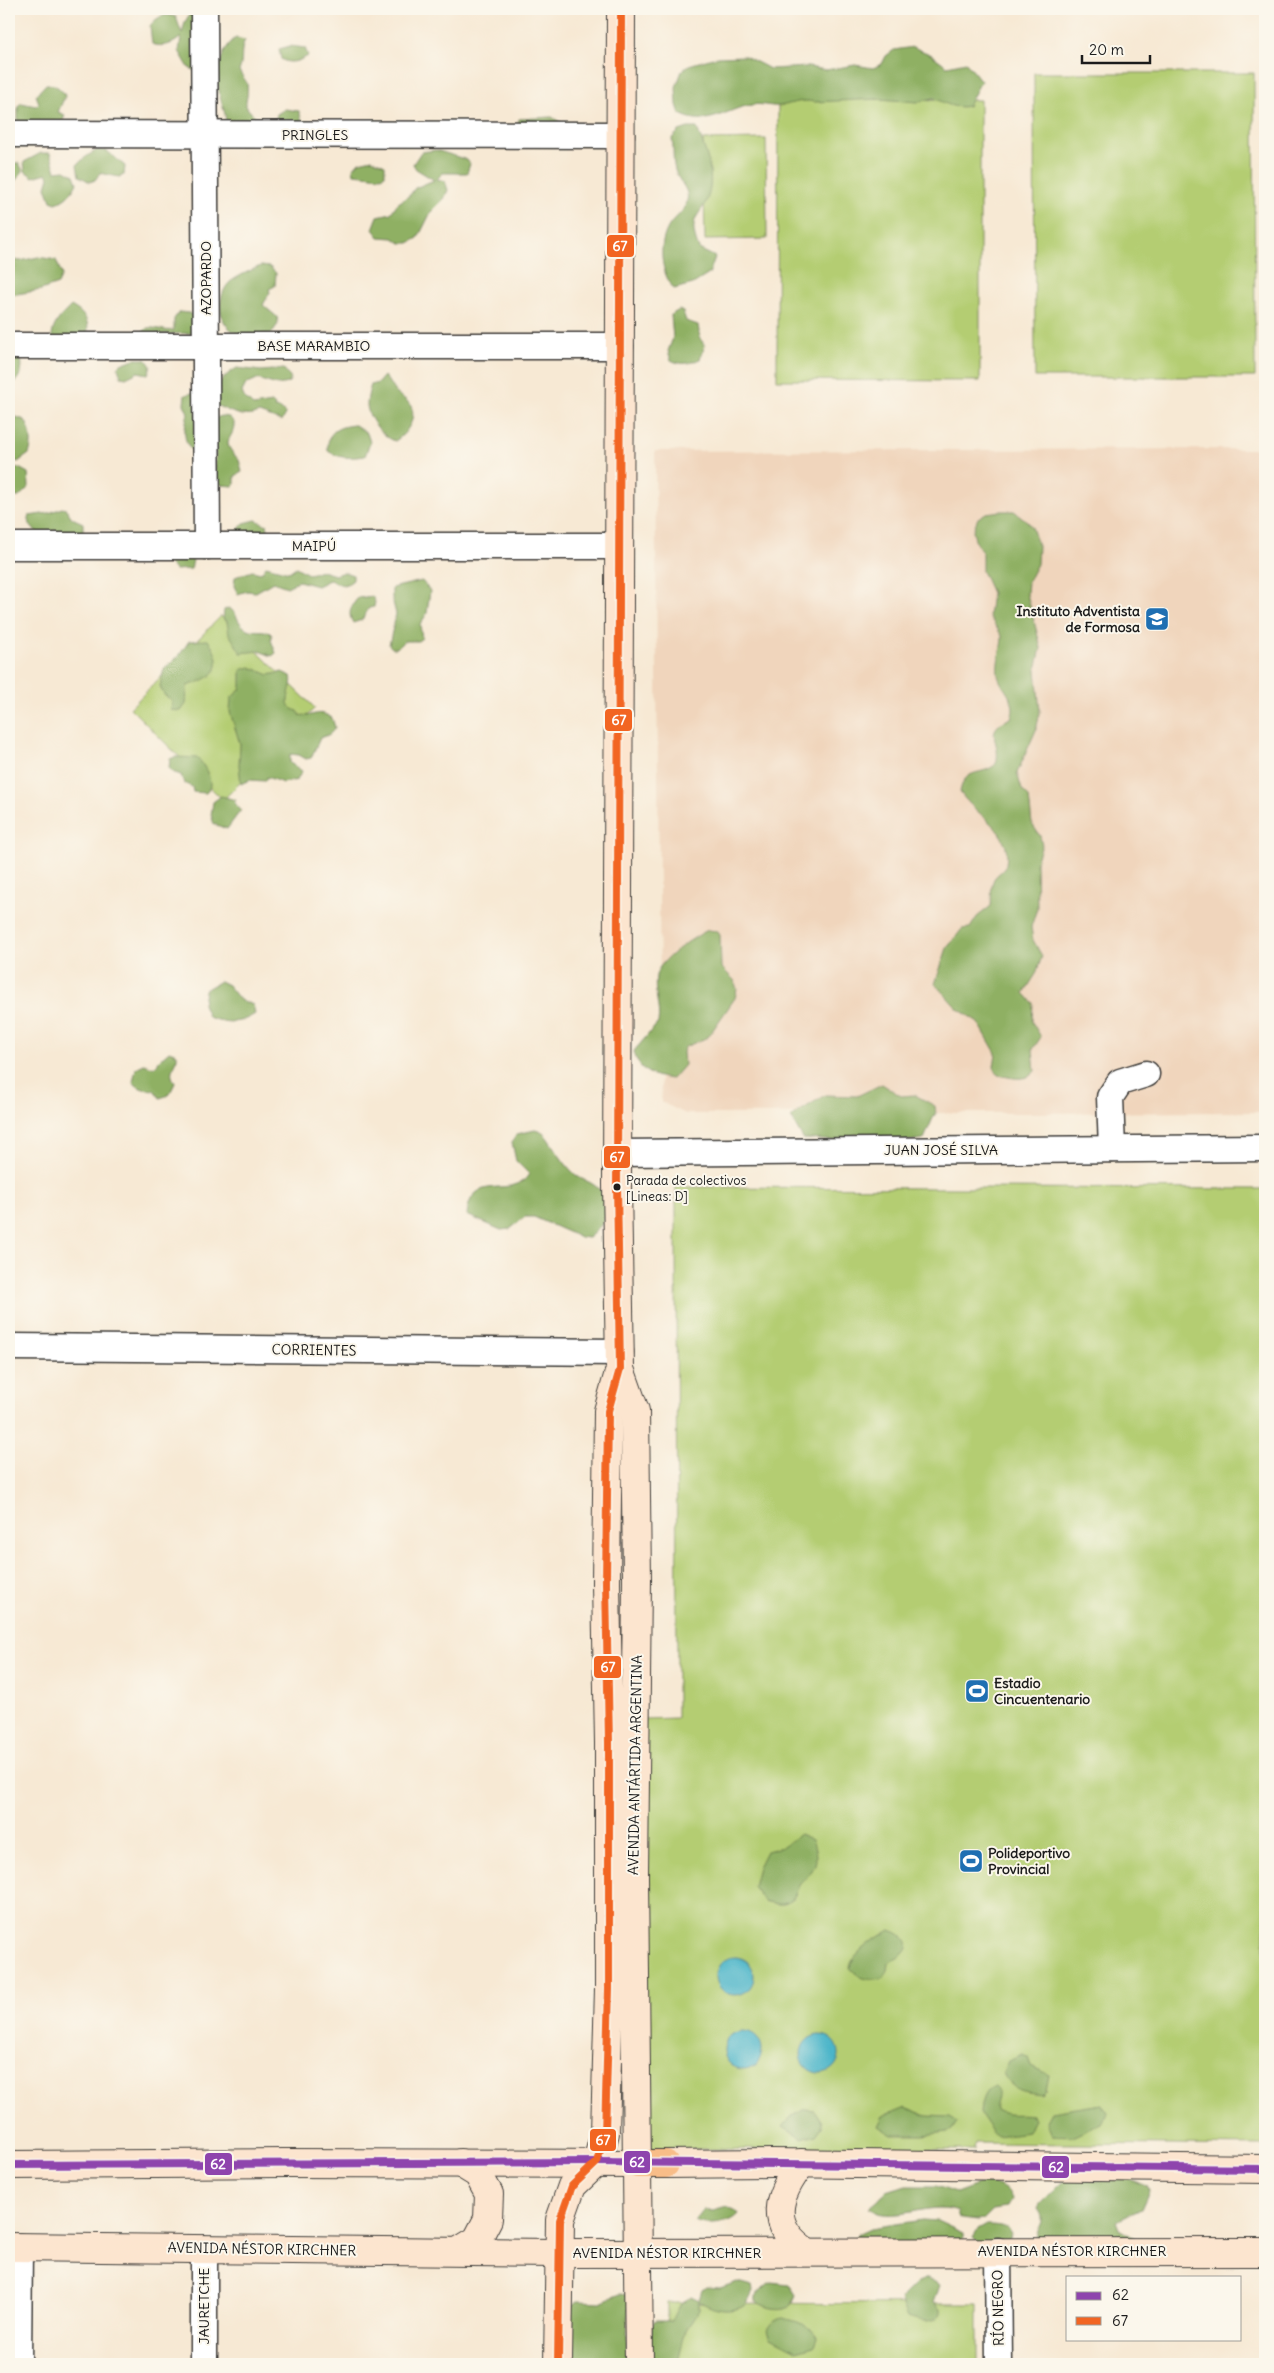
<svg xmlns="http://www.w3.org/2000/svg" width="1274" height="2373" viewBox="0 0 1274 2373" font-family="Delius,sans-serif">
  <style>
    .built { fill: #f0d5bc }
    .green { fill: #b4cd72; stroke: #687447 }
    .forest { fill: #8fb064; stroke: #566640 }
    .water { fill: #4cb5c9; stroke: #346872 }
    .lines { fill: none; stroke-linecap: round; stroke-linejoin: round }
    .minor-casing { stroke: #3d3b38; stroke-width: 29 }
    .secondary-casing { stroke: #3d3b38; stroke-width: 30 }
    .primary-casing { stroke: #3d3b38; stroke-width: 30 }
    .minor { stroke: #fff; stroke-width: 26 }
    .secondary { stroke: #fce5cf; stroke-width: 28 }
    .primary { stroke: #f8bd88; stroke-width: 28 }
    .bus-1-casing { stroke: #fbf7ec; stroke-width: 11 }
    .bus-2-casing { stroke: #fbf7ec; stroke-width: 11 }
    .bus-1 { stroke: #8e44ad; stroke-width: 8 }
    .bus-2 { stroke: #f26522; stroke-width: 8 }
    .bus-dot { fill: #1c1c1c; stroke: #fbf7ec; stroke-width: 2 }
    .labels { text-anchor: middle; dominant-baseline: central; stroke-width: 4; stroke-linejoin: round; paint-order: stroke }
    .bus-label { font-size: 13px; fill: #1c1c1c; stroke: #fbf7ec; text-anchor: start }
    .street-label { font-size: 14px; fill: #1c1c1c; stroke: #fbf7ec }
    .poi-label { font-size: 14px; font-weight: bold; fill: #1c1c1c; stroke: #fbf7ec; text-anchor: start }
    .line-badge { stroke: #fbf7ec; stroke-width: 2 }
    .badge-label { font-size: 14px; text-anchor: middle; font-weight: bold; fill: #fff }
  </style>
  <rect width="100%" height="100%" fill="#fbf7ec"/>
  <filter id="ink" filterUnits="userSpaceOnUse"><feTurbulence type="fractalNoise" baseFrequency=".02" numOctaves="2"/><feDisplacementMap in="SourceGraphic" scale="10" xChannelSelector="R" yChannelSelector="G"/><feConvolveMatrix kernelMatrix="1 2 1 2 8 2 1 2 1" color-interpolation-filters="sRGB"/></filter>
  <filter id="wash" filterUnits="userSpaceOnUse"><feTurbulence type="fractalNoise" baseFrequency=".0096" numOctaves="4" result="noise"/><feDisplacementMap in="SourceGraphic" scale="20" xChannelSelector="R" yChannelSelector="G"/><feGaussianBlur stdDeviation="1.12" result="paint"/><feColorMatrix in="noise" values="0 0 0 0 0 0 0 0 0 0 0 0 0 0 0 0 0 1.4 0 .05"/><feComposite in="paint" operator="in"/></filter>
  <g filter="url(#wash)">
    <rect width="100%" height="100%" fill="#f7e9d4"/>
    <path class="built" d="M 1265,449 L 1265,1112 L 686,1114 L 661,1102 L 655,451 Z"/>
    <g class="green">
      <path d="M 1034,73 L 1254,73 L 1255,377 L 1035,377 Z"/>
      <path d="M 778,99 L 980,100 L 980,381 L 777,380 Z"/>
      <path d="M 766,139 L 767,239 L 705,240 L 703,140 Z"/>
      <path d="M 221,616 L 315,708 L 223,800 L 130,708 Z"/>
      <path d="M 676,1187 L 1265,1189 L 1265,2146 L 975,2143 L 974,2150 L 651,2149 L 644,2031 L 643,1719 L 677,1718 Z"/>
      <path d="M 667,2303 L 978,2304 L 978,2364 L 667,2364 Z"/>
    </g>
    <g class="forest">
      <path d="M 192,10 L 217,27 L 215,30 L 217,62 L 194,70 L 189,68 L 179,51 L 181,37 C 174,44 163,48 152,44 L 150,26 C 157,16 166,13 176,17 L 182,34 L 185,22 Z"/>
      <path d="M 236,38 L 245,40 C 239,51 244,60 239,71 L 247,83 C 250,109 236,99 261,122 L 225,129 C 228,114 221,106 219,91 C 215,74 221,48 236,38 Z"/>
      <path d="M 290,46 L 305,48 L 308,56 C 299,61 290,65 281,59 L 279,49 Z"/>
      <path d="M 913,47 L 932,55 L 947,66 L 966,62 L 981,81 L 968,106 C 955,109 946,104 934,98 L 917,102 L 880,99 L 814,102 C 802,99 792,104 780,106 C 771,107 761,103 752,105 C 727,108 708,129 680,114 L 677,105 L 676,87 L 682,71 L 689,65 L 716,57 L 745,56 L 770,69 L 808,67 L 826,70 L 855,65 L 873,68 L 882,64 L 886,56 L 894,50 Z"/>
      <path d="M 46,84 C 54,84 62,88 65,96 L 58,112 L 65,115 L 60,130 L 15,123 L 18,120 L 18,106 L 21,103 L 36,106 L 39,103 L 36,95 Z"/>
      <path d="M 285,109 L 299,111 L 303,124 L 275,124 L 277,114 Z"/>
      <path d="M 552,117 L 563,124 L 517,131 L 519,119 Z"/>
      <path d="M 688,128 L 697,128 C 704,147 713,167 710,188 C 706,217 684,212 699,249 L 715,257 L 709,274 L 693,284 L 674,289 C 660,272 657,242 671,223 C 677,216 685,211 687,201 C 690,190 680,183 676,173 C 672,163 674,149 672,138 L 679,131 Z"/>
      <path d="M 97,150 L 107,151 L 125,166 L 124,175 L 119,177 L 100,173 L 95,180 L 90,182 L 79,176 L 77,165 C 82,159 90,154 97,150 Z"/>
      <path d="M 436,150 L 467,160 L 470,164 L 467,173 L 443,173 L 437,179 L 445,181 L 448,190 L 444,199 L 431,212 L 418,238 L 409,243 L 401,243 L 393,238 L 379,237 L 373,229 L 378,216 L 391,213 L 397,204 L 410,195 L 415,188 L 434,180 L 416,169 L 413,164 L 421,152 Z"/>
      <path d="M 41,153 L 50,153 L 56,171 L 65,170 L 74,175 L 77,183 C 73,192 66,200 56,203 L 51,201 L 46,187 L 49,177 L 47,173 L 33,177 L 25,171 L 24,162 Z"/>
      <path d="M 372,159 L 385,165 L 385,175 L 381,177 L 354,174 L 353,169 L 359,162 Z"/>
      <path d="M 14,163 L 19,163 L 23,171 L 9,189 L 9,165 Z"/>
      <path d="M 38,257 L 56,260 L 62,275 L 58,284 L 41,290 L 11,295 L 9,294 L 9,259 L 20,261 Z"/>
      <path d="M 261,266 L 270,267 L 276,273 L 275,286 L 269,289 L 270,292 L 263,305 L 277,317 L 278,324 L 271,334 C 262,334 245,337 236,333 C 217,324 216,296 230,282 C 236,277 253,269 261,266 Z"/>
      <path d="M 71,306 C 91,317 90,327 84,348 L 52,341 C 51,325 60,317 71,306 Z"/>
      <path d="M 679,310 L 683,312 L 686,321 L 698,325 L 700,338 L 705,346 L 700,359 C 690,363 682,366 671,360 L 668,351 L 673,338 L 671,315 Z"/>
      <path d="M 179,312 L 189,313 L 197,319 L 193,333 L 140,335 L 147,328 C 157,327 164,332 174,330 L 174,319 Z"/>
      <path d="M 16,358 L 21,359 C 24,370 19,381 9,386 L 9,359 L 12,360 Z"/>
      <path d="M 134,359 L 146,359 L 151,366 L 148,374 L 138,372 L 126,378 L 121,377 L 118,367 L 121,364 Z"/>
      <path d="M 237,368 L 261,371 L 284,369 L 291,379 L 288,383 L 277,385 L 257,379 L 246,384 L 242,392 L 244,397 L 253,406 L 272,403 L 275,406 L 274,408 L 281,409 L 285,413 L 284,418 L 281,421 L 259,413 C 243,420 228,410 213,404 C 215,387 222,376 237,368 Z"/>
      <path d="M 384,376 C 389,381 391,387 395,392 C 399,396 404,398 408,402 C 420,415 407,434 395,441 C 383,437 368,419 367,405 C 367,399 369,391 371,385 L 378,383 Z"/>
      <path d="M 196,392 L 197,456 C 181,442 184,430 188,413 L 184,404 L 185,395 Z"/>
      <path d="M 9,415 L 25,420 C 31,430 33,443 29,454 L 18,462 L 9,459 Z"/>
      <path d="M 221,416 L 229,417 L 234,422 C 235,442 217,437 239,460 L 242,472 L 235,476 L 235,484 L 233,486 L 221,485 L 215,477 L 216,418 Z"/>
      <path d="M 355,425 L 367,433 L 370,442 L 365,456 C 350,458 340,459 328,451 C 326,432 338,426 355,425 Z"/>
      <path d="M 19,468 L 28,473 L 29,487 L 19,497 L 14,497 L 10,495 L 9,477 L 14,469 Z"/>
      <path d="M 62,508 L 66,509 L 72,518 L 83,523 L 83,537 L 61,534 L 55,530 L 45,536 C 35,532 28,527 29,516 L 49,513 Z"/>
      <path d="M 1001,511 L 1014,511 L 1027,521 L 1032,527 L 1038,546 L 1037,564 L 1028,581 L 1027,594 L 1041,648 L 1036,670 L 1040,712 L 1036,730 L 1017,773 L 1022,790 L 1029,797 L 1032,824 L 1040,836 L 1042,845 L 1036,862 L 1037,908 L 1031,927 L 1033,940 L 1042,956 L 1036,974 L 1024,993 L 1033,1003 L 1032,1022 L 1041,1037 L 1033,1049 L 1035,1071 C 1026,1083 1010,1077 998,1075 L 994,1067 L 996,1053 L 981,1027 L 975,1020 L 958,1009 L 935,984 L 947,948 L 962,929 L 970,928 L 977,917 L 991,906 C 992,898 990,886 994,879 C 997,873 1004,872 1006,864 C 1013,829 976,817 960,792 C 965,766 982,777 996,764 C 1003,741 980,731 1011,718 C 1019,700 1000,688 998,675 C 996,661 1002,649 1002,636 L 989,616 L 992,593 L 982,571 L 982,552 L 975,540 L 973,530 L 978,518 L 986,513 Z"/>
      <path d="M 256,520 L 267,525 L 269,534 L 233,536 L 244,523 Z"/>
      <path d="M 187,553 L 193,560 L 191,569 L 175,570 L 165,559 L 165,555 Z"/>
      <path d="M 266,566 L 289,572 L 296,567 L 308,574 L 322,571 L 335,575 L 344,572 L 353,575 L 353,580 C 342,589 341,583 329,580 L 317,586 L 299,581 L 287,587 L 273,582 L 256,592 L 247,591 L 238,594 L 234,586 L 235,577 L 252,571 L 261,573 Z"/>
      <path d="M 422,581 L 430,591 L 427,613 L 420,625 L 422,638 L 418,641 L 404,641 L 397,648 L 392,648 L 389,645 L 396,614 L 392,598 L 392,588 Z"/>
      <path d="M 372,596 L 375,602 L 374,607 L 369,608 L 362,620 L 353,623 C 347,613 351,606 358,598 Z"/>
      <path d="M 228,608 C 237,611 236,620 243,626 C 250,633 260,629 269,632 L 272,635 L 271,640 L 276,653 L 272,656 L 259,651 L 241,653 L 229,634 L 227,621 L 223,619 L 224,610 Z"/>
      <path d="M 208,640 C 227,668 215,678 187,686 L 186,704 L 181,711 L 171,710 L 172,700 L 164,695 L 160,686 L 164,669 L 179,656 L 189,641 Z"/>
      <path d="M 250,667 L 269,675 L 282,672 L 291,676 C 295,688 278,707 298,711 L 300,715 C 314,718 317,708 332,718 L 335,727 C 331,735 328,735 320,738 L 311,758 L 306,759 L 299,755 L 290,754 L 290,763 L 302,771 L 297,780 L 283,783 L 267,777 L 265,781 L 249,780 L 241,784 L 239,765 L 240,744 L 230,712 L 231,698 L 241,689 L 241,670 Z"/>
      <path d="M 175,757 L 198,758 C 205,767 216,784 206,793 L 193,792 L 192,787 L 184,783 L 181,775 L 172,772 L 169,768 L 170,759 Z"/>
      <path d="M 221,796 L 236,800 L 234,803 L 241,810 L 227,829 L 214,824 L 211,815 L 213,802 Z"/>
      <path d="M 708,930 L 717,931 L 720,935 L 721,967 L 734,980 L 737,989 L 735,998 L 708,1037 L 685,1047 L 683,1051 L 684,1065 L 672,1079 C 653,1077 638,1072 634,1051 L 658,1023 C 661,1008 653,992 656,976 C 658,960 694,937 708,930 Z"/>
      <path d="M 220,981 L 228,985 L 240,1000 L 253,1005 L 255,1014 C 238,1025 226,1023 208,1017 L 203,1004 L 205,990 Z"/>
      <path d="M 169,1051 L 177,1054 C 178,1069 166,1067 175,1083 L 169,1095 L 160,1098 L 154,1090 C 145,1090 139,1089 133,1082 L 136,1068 L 144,1064 L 153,1067 L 157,1065 L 159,1060 Z"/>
      <path d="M 882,1084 L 901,1096 L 915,1095 L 935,1106 L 936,1115 L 933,1118 L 924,1139 L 879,1145 L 856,1134 L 844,1141 L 803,1139 L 791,1118 L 794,1115 L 825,1095 L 857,1096 Z"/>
      <path d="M 535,1130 L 543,1132 C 554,1146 563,1164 577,1176 C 582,1180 589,1181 594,1185 C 620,1204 607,1222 588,1238 L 579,1237 L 534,1217 L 525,1217 L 510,1229 L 501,1230 L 467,1215 C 471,1169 513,1201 529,1174 L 516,1161 L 512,1142 L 517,1134 Z"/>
      <path d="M 800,1834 L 812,1840 C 820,1862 816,1868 800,1884 C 796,1889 795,1897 790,1901 C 783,1907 772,1903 764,1901 L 753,1886 L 758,1867 L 766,1851 L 782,1847 Z"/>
      <path d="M 890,1930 C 902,1933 915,1943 902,1955 C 898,1959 893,1959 889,1963 L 888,1971 L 882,1978 C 866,1981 861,1979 850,1968 C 852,1952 878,1937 890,1930 Z"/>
      <path d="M 1023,2055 L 1028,2058 L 1031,2066 L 1049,2075 L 1046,2090 L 1042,2094 C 1023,2092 1011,2090 1003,2073 L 1008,2061 Z"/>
      <path d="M 994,2087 C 1003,2095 994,2100 996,2110 C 1007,2117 1019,2113 1032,2115 L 1034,2119 L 1028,2132 L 998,2136 L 992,2134 L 980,2113 C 981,2103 983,2090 994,2087 Z"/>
      <path d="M 1102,2104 L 1107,2113 L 1102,2123 L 1074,2136 L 1052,2135 L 1046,2121 L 1051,2112 Z"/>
      <path d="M 905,2107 L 927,2116 L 949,2117 L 957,2122 L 952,2130 L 947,2132 L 924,2135 L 892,2135 L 878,2126 L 883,2116 Z"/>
      <path d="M 805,2109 L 814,2110 L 822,2122 L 822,2127 L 816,2135 L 802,2139 L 783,2127 L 792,2116 Z"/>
      <path d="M 1075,2177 L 1094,2181 L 1124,2177 L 1147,2186 L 1149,2191 L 1141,2209 L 1117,2221 L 1120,2229 L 1136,2239 L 1036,2239 C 1037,2226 1048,2222 1038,2209 L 1040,2205 L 1065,2180 Z"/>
      <path d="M 983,2183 C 997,2184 1007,2186 1012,2200 L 1008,2208 L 993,2210 L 983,2220 L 978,2221 L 962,2219 L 958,2216 L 958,2211 C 934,2202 908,2217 883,2214 C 878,2214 873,2210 868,2208 L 887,2192 L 906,2186 L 936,2186 L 956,2193 Z"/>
      <path d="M 727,2207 L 735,2210 L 738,2214 C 730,2224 707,2227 695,2221 L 704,2210 L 713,2211 Z"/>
      <path d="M 922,2220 L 937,2221 L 963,2233 L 963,2238 L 959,2241 L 866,2249 L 855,2238 L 857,2234 L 870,2228 Z"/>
      <path d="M 987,2225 C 996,2225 1008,2225 1011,2235 L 1008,2240 L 979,2242 L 973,2238 L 978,2230 Z"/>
      <path d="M 927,2278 L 935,2281 L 940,2285 L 934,2303 L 941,2309 L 941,2313 C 935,2325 919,2321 908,2317 L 900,2299 L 916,2283 Z"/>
      <path d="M 737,2282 L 752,2286 L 753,2291 L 746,2305 C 730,2314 713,2310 699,2301 L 699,2310 L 686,2330 L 679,2358 L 665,2363 L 656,2361 L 649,2353 L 652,2325 L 655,2321 L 671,2321 L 678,2307 L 691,2296 L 699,2300 L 702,2290 L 706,2287 L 720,2288 Z"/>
      <path d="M 770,2283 L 789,2285 L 796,2296 L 792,2305 C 781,2312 764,2308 755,2300 L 755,2296 Z"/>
      <path d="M 620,2294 L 629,2295 L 626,2364 L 567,2364 L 570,2307 L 578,2301 L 601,2302 Z"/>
      <path d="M 783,2318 C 795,2322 813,2324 818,2338 L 815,2346 L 796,2351 L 771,2338 L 768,2330 C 771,2323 776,2319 783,2318 Z"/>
    </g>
    <g class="water">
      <circle cx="735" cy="1976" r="19"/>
      <circle cx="743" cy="2050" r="19"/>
      <circle cx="820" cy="2054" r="19"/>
    </g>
  </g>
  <g filter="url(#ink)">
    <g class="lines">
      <defs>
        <g id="minor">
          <path d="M 204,9 L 207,546"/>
          <path d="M 9,134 L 621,135"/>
          <path d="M 9,346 L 620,346"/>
          <path d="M 9,546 L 619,546"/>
          <path d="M 1112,1149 L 1110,1097 L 1120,1082 L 1146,1074"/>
          <path d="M 617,1153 L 1265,1148"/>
          <path d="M 9,1347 L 620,1352"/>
          <path d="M 998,2251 L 999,2364"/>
          <path d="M 18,2364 L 19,2247"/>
          <path d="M 204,2364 L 204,2249"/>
        </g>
        <g id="secondary">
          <path d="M 620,1369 L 635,1411 L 637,1580 L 634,1877 L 639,2364"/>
          <path d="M 802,2163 C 776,2196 767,2226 807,2252"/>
          <path d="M 665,2164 L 772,2163 L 1265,2169"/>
          <path d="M 9,2165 L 286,2163 L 638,2164"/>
          <path d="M 9,2247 L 559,2253 L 1265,2252"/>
          <path d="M 459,2251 L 477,2240 L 488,2219 L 489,2194 L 478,2174 L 460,2163"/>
          <path d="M 558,2364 L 560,2220 L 572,2186 L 597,2162 L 605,2133 L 609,1988 L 609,1743 L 606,1583 L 608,1411 L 620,1369 L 617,1184 L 621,9"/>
        </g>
        <path id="primary" d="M 638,2164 L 665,2164"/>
      </defs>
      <use href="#minor" class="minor-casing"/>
      <use href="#secondary" class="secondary-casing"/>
      <use href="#primary" class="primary-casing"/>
      <use href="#minor" class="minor"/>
      <use href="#secondary" class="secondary"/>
      <use href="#primary" class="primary"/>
      <defs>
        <path id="bus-1" d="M 9,2165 L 597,2162 L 1265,2169"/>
        <path id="bus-2" d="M 558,2364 L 560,2220 L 572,2186 L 597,2162 L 605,2133 L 609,1988 L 609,1743 L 606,1583 L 608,1411 L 620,1369 L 617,1184 L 621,9"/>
      </defs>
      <use href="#bus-1" class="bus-1-casing"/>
      <use href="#bus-2" class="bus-2-casing"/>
      <use href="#bus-1" class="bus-1"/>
      <use href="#bus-2" class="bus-2"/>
    </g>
  </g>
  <defs>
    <symbol id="school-square" viewBox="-11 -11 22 22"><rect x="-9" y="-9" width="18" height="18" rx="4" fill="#1f6fb2" stroke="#fbf7ec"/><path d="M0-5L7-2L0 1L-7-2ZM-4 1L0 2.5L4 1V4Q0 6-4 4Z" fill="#fff"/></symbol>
    <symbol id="stadium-square" viewBox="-11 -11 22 22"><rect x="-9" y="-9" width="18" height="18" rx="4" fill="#1f6fb2" stroke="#fbf7ec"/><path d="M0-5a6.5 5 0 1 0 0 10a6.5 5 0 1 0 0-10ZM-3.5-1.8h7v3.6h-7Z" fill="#fff"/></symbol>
  </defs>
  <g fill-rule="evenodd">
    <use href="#school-square" x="1143" y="605" width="28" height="28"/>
    <use href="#stadium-square" x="963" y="1677" width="28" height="28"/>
    <use href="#stadium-square" x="957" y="1847" width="28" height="28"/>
  </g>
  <circle class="bus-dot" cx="617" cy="1187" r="4.5"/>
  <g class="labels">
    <g class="bus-label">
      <text x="626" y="1180">Parada de colectivos<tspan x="626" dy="16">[Lineas: D]</tspan></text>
    </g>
    <g class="street-label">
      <text x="315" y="135">PRINGLES</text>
      <text transform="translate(206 278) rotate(-90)">AZOPARDO</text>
      <text x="314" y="346">BASE MARAMBIO</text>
      <text x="314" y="546">MAIPÚ</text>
      <text x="941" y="1150">JUAN JOSÉ SILVA</text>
      <text transform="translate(314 1350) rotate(1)">CORRIENTES</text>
      <text transform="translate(635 1765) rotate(-89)">AVENIDA ANTÁRTIDA ARGENTINA</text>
      <text transform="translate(262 2249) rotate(1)">AVENIDA NÉSTOR KIRCHNER</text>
      <text x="1072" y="2251">AVENIDA NÉSTOR KIRCHNER</text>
      <text x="667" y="2253">AVENIDA NÉSTOR KIRCHNER</text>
      <text transform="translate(204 2306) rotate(-90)">JAURETCHE</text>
      <text transform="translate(998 2308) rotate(-91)">RÍO NEGRO</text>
    </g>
    <g class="poi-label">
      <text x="1140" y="611" text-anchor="end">Instituto Adventista<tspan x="1140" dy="16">de Formosa</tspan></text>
      <text x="994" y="1683">Estadio<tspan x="994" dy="16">Cincuentenario</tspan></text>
      <text x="988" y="1853">Polideportivo<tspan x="988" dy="16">Provincial</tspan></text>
    </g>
  </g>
  <g class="line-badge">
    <rect x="606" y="234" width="29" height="24" rx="5" fill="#f26522"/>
    <rect x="604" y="708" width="29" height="24" rx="5" fill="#f26522"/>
    <rect x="603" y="1145" width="28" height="24" rx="5" fill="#f26522"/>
    <rect x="593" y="1655" width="29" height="24" rx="5" fill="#f26522"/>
    <rect x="589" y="2128" width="28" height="24" rx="5" fill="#f26522"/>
    <rect x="623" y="2150" width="28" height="24" rx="5" fill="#8e44ad"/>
    <rect x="204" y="2152" width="29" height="24" rx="5" fill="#8e44ad"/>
    <rect x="1041" y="2155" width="29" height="24" rx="5" fill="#8e44ad"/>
  </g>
  <g class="badge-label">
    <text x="620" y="251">67</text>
    <text x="619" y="725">67</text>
    <text x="617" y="1162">67</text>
    <text x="608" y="1672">67</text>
    <text x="603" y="2145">67</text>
    <text x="637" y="2167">62</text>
    <text x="218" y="2169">62</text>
    <text x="1056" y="2172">62</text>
  </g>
  <rect width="1274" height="2373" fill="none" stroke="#fbf7ec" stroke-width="30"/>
  <rect x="1066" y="2276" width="175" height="65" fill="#fbf7ec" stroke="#a29f99"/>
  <rect x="1076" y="2292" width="25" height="8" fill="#8e44ad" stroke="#a29f99"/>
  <text x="1112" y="2300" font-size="15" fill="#1c1c1c">62</text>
  <rect x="1076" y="2317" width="25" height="8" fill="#f26522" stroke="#a29f99"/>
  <text x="1112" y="2326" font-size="15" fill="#1c1c1c">67</text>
  <path d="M1082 55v8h68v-8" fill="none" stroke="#1c1c1c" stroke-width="2.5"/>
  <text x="1089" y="55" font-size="15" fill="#1c1c1c" stroke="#fbf7ec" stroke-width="4" paint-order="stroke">20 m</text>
</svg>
